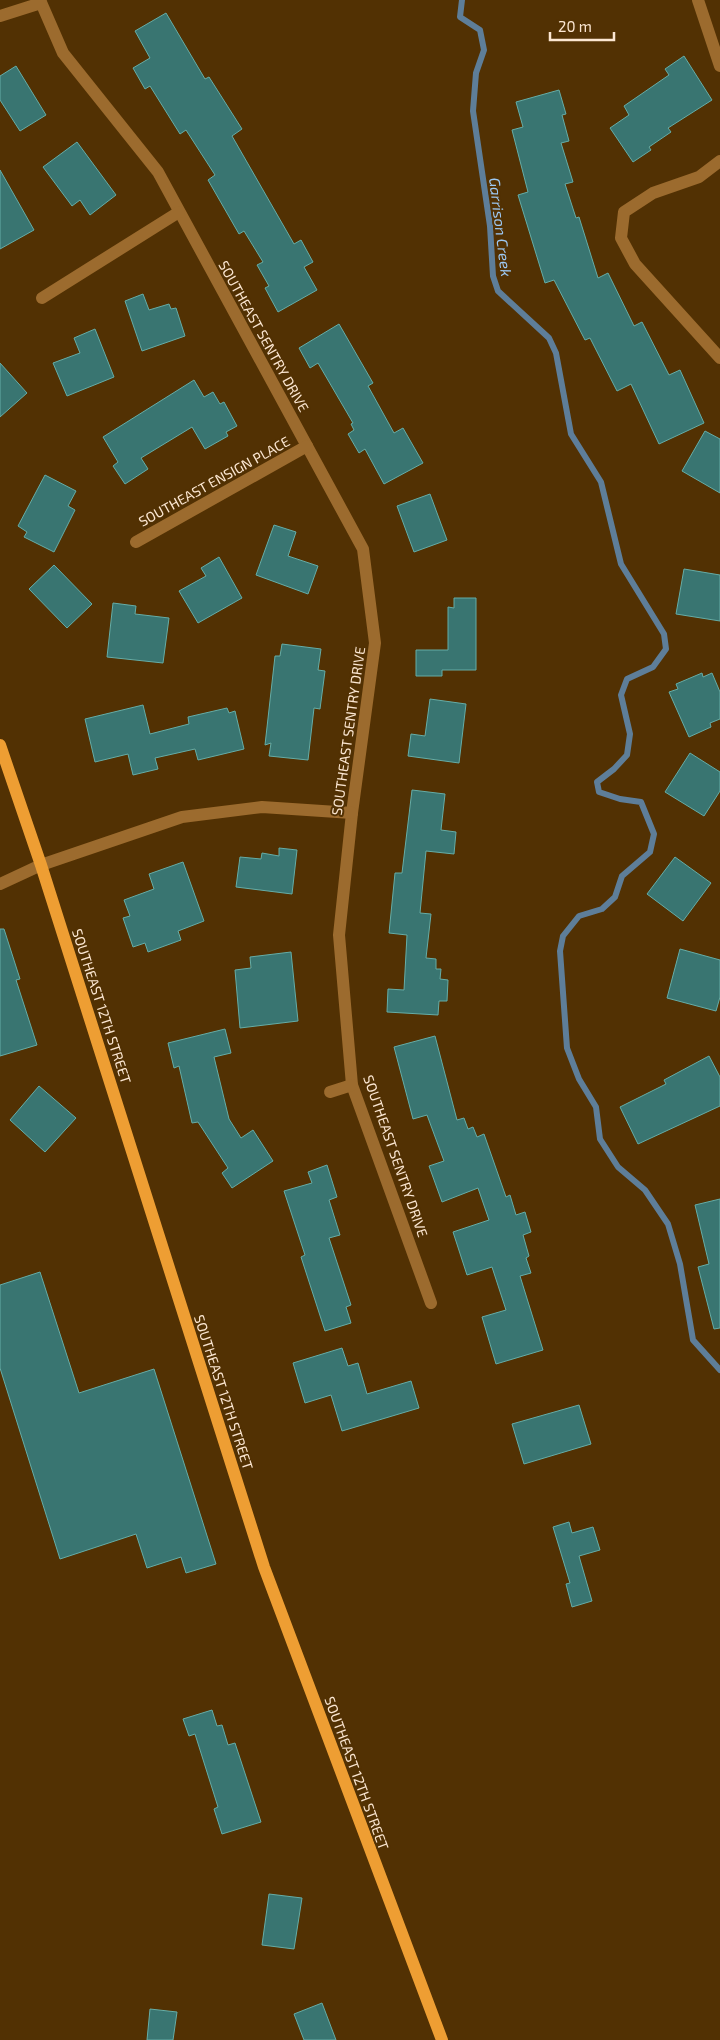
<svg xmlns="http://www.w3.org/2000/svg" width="720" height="2040" viewBox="0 0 720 2040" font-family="'Exo 2',sans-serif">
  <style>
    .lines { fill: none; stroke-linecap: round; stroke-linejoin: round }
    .stream { stroke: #5e7e99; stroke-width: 6 }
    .building { fill: #397571; stroke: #65ada7 }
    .minor { stroke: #9c6b2e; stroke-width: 12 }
    .major { stroke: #ee9e33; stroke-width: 12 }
    .labels { text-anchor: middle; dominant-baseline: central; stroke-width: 4; stroke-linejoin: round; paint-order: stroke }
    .street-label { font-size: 14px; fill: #fce7d2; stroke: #523103 }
    .water-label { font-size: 15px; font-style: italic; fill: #9dc8f2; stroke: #523103 }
  </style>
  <rect width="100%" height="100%" fill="#523103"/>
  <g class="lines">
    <path class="stream" d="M 462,0 L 460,17 L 480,30 L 484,50 L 476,73 L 473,111 L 490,226 L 493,276 L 498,291 L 549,338 L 556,353 L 571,434 L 601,482 L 621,564 L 664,634 L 666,649 L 653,667 L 627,679 L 621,695 L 630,734 L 627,755 L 614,769 L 597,782 L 599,792 L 620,799 L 641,802 L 654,834 L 650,852 L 622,876 L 615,897 L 602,909 L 579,916 L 563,936 L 560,951 L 567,1048 L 579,1079 L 596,1107 L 600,1139 L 618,1167 L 645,1190 L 668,1224 L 680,1264 L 693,1340 L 720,1370"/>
  </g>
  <g class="building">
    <path d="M 166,13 L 205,79 L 209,77 L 242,129 L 232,136 L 294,244 L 301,240 L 313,262 L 304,267 L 317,290 L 278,312 L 265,288 L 269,286 L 257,265 L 263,262 L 244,231 L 239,234 L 208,180 L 215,175 L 186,130 L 180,134 L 150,86 L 145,89 L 133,68 L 150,58 L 135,31 Z"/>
    <path d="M 684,56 L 712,100 L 668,128 L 671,132 L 649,147 L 651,150 L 633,162 L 610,128 L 629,115 L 624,106 L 669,75 L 665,69 Z"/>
    <path d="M 16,66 L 46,115 L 20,131 L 0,100 L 0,76 Z"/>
    <path d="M 559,90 L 566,114 L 562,115 L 569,141 L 561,143 L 573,182 L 565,184 L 576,218 L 579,217 L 598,278 L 608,273 L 634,326 L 642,322 L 669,375 L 680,370 L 704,423 L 659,444 L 631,384 L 617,391 L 590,338 L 585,340 L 554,280 L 545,283 L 518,195 L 528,192 L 512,130 L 523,127 L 516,102 Z"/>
    <path d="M 77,142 L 116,195 L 90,215 L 80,200 L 72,206 L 43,167 Z"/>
    <path d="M 0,170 L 34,230 L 0,249 Z"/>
    <path d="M 143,294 L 149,310 L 169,304 L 171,309 L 176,308 L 185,336 L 142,351 L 125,301 Z"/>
    <path d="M 339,324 L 373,383 L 368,386 L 394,433 L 403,428 L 423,463 L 384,484 L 365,449 L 359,453 L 348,434 L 354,430 L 351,424 L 353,423 L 318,363 L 310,368 L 299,348 Z"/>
    <path d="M 95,329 L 114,377 L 67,396 L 53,363 L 80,353 L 74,338 Z"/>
    <path d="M 0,363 L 27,393 L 0,417 Z"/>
    <path d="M 194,380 L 204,397 L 213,392 L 220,404 L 224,402 L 237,426 L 226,432 L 228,436 L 205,449 L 192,427 L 141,458 L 148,469 L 125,484 L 113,466 L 118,462 L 103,437 Z"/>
    <path d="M 705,431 L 720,439 L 720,493 L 682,471 Z"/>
    <path d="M 45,475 L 76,491 L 68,506 L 75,510 L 54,552 L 24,537 L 27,532 L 18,526 Z"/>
    <path d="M 430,494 L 447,540 L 414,552 L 397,506 Z"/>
    <path d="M 274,525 L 296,532 L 288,556 L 318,566 L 308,594 L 256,575 Z"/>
    <path d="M 219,557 L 242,598 L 198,623 L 179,591 L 206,576 L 201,568 Z"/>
    <path d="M 54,565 L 92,604 L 67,628 L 29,589 Z"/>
    <path d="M 684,569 L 720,575 L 720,621 L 676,614 Z"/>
    <path d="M 454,598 L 476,598 L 476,670 L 442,670 L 442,676 L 416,676 L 416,650 L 448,650 L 448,607 L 454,608 Z"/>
    <path d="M 113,603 L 136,606 L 135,614 L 169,618 L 163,663 L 107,657 Z"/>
    <path d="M 282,644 L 321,649 L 318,670 L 325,671 L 320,709 L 314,708 L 308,760 L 269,756 L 271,743 L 265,745 L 275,656 L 280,656 Z"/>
    <path d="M 702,673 L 703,677 L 712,673 L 720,692 L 720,719 L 710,723 L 711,727 L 689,737 L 669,692 L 678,689 L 676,684 Z"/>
    <path d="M 430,699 L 466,704 L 459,763 L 408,756 L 411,734 L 425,736 Z"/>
    <path d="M 143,705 L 150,734 L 189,724 L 188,717 L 227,708 L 229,713 L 235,711 L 244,749 L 198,760 L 195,749 L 155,758 L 158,769 L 133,775 L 128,754 L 95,762 L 85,719 Z"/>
    <path d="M 690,753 L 720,772 L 720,791 L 704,816 L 665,792 Z"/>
    <path d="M 412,790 L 445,794 L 441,830 L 456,832 L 454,854 L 426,851 L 420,913 L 431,914 L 426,958 L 436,959 L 436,969 L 441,969 L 440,979 L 448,980 L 447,1001 L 439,1001 L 438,1015 L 387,1012 L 388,989 L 404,990 L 407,935 L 389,933 L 395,873 L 402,873 Z"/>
    <path d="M 279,848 L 297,850 L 292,894 L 236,887 L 240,857 L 261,859 L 262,853 L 279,856 Z"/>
    <path d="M 675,857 L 711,883 L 683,921 L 647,894 Z"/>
    <path d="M 183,862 L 204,921 L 178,931 L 181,940 L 148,952 L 145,943 L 133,947 L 123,918 L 130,916 L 124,900 L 154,889 L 149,874 Z"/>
    <path d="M 0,929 L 4,929 L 20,979 L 16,980 L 37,1045 L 0,1056 Z"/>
    <path d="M 680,949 L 720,960 L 720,997 L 716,1011 L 667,998 Z"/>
    <path d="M 291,952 L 298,1021 L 240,1028 L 235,970 L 251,968 L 250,957 Z"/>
    <path d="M 225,1029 L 231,1053 L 214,1057 L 229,1119 L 241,1138 L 253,1130 L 273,1161 L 232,1188 L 222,1173 L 228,1168 L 198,1122 L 192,1123 L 179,1066 L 174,1068 L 168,1043 Z"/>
    <path d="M 435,1036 L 457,1120 L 464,1118 L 468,1129 L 473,1127 L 477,1137 L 484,1134 L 506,1197 L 510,1195 L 516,1215 L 525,1212 L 531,1232 L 523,1235 L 529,1256 L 526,1258 L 531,1273 L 520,1276 L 543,1350 L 496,1364 L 482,1317 L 506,1310 L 492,1267 L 467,1275 L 453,1232 L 489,1220 L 478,1188 L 442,1202 L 429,1166 L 444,1161 L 427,1115 L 413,1119 L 394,1047 Z"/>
    <path d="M 709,1056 L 720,1077 L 720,1106 L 638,1144 L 620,1107 L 666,1084 L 664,1080 Z"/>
    <path d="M 39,1086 L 76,1118 L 45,1152 L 10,1120 Z"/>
    <path d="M 327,1165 L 337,1197 L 329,1200 L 340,1235 L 329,1238 L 351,1305 L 346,1307 L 351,1323 L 325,1331 L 301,1257 L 305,1255 L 284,1191 L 312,1183 L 308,1172 Z"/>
    <path d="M 720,1199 L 720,1328 L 714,1329 L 698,1267 L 709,1264 L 695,1205 Z"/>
    <path d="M 40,1272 L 79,1393 L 154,1369 L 216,1564 L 186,1573 L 181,1557 L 147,1568 L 136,1534 L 60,1559 L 0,1368 L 0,1285 Z"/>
    <path d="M 342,1348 L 348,1366 L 358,1363 L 367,1394 L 411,1381 L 419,1408 L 342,1431 L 331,1395 L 305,1403 L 293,1363 Z"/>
    <path d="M 579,1405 L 591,1444 L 524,1464 L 512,1424 Z"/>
    <path d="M 569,1522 L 572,1533 L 593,1527 L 600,1550 L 579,1556 L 592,1601 L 572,1607 L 566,1584 L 570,1583 L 553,1527 Z"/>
    <path d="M 212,1710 L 217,1726 L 222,1725 L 228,1745 L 235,1743 L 261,1822 L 222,1834 L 214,1809 L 218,1807 L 195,1734 L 189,1736 L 183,1719 Z"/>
    <path d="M 269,1894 L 302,1898 L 294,1949 L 262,1945 Z"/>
    <path d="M 322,2003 L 336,2040 L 304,2040 L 294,2014 Z"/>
    <path d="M 150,2009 L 177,2012 L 173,2040 L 147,2040 Z"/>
  </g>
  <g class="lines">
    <g class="minor">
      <path d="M 40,0 L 63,53 L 158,172 L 363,549 L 375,643 L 352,813 L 339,935 L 352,1085 L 431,1303"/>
      <path d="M 698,0 L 720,66"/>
      <path d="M 0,16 L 41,3"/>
      <path d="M 720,161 L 699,177 L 653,193 L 624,212 L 621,238 L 635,264 L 720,358"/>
      <path d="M 42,298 L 179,212"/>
      <path d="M 136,542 L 307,446"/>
      <path d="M 0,884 L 41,865 L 182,817 L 262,807 L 352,813"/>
      <path d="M 330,1092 L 352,1085"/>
    </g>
    <path class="major" d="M 0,745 L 41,865 L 264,1567 L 442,2040"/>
  </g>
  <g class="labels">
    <g class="street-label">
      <text transform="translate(264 336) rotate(61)">SOUTHEAST SENTRY DRIVE</text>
      <text transform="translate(214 481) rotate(-29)">SOUTHEAST ENSIGN PLACE</text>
      <text transform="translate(348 731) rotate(-82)">SOUTHEAST SENTRY DRIVE</text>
      <text transform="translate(102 1006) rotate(72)">SOUTHEAST 12TH STREET</text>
      <text transform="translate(396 1156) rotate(71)">SOUTHEAST SENTRY DRIVE</text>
      <text transform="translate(224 1392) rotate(72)">SOUTHEAST 12TH STREET</text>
      <text transform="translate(357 1773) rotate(70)">SOUTHEAST 12TH STREET</text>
    </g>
    <g class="water-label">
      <text transform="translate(501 227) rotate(83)">Garrison Creek</text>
    </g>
  </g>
  <path d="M550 32v8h64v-8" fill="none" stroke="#fce7d2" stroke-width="2.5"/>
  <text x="558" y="32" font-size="15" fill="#fce7d2" stroke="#523103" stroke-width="4" paint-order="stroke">20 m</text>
</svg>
